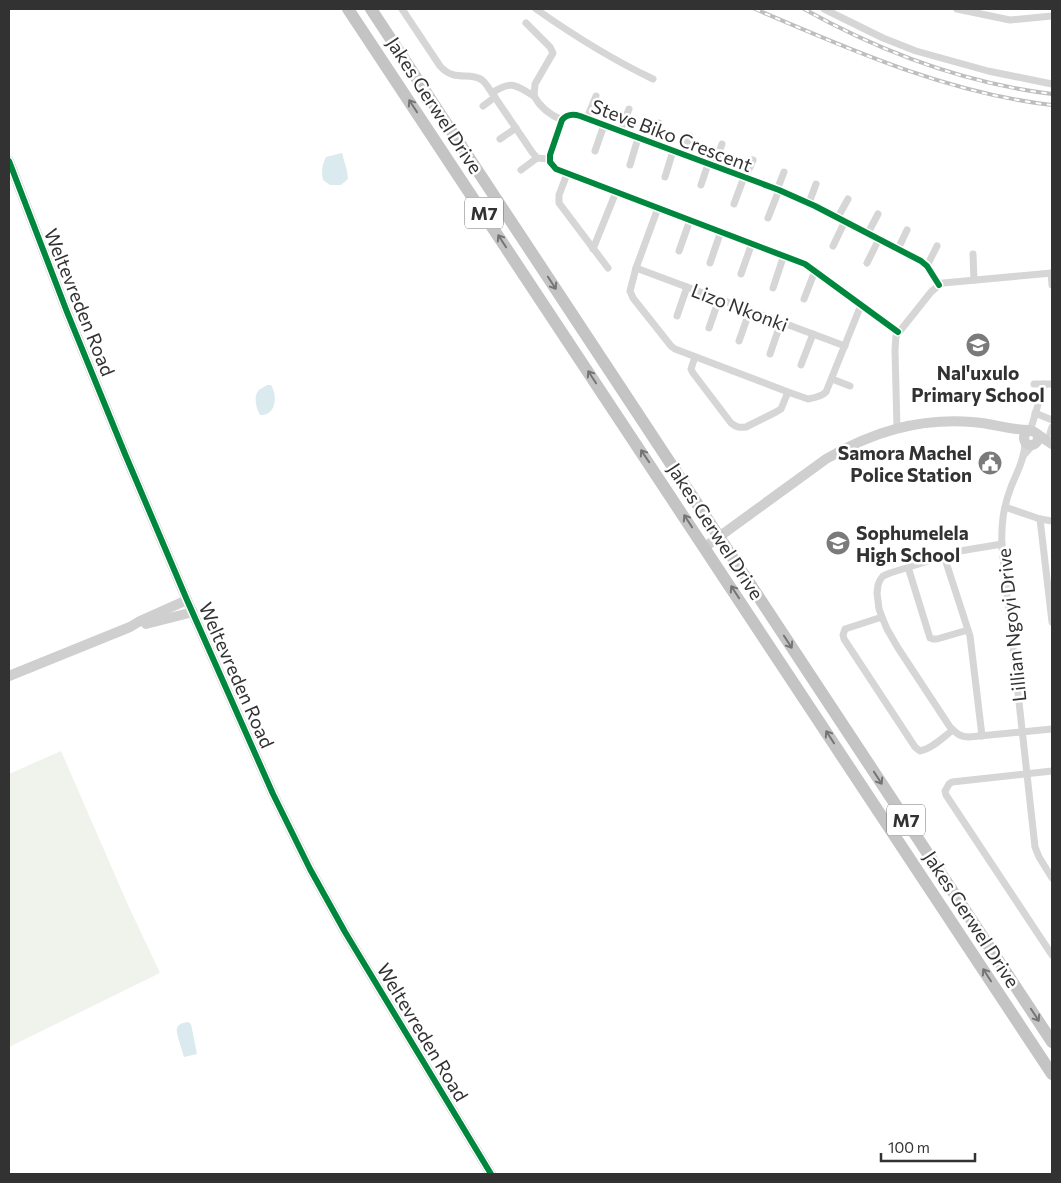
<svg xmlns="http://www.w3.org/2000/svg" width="1061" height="1183" viewBox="0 0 1061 1183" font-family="Commissioner,sans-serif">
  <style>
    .green { fill: #f0f2ec }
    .water { fill: #dbeaee }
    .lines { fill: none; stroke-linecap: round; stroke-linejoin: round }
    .street { stroke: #d6d6d6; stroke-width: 7 }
    .secondary { stroke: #cfcfcf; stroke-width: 10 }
    .highway { stroke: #c4c4c4; stroke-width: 12 }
    .rail-casing { stroke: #bebebe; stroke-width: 4 }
    .rail { stroke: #fff; stroke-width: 2; stroke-dasharray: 5.5; stroke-linecap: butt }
    .cycleway-casing { stroke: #fff; stroke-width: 9 }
    .cycleway { stroke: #00873e; stroke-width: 6 }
    .oneway { stroke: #747474 }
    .labels { text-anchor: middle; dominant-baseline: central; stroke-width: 5; stroke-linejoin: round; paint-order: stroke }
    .shield { fill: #fff; stroke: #707070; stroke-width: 1 }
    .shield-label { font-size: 18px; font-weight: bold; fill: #323232 }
    .street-label { font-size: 19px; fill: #323232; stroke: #fff }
    .poi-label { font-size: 19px; font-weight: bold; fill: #323232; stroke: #fff }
  </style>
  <rect width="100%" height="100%" fill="#fff"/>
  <path class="green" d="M 61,751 L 128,905 L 160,973 L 9,1047 L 9,774 Z"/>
  <g class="water">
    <path d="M 342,153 L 347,171 L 348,179 L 341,185 L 330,185 L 323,180 C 321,171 322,165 326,157 Z"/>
    <path d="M 267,385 L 271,385 C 278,396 276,416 260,415 C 256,408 253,396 259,390 C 260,389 266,386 267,385 Z"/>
    <path d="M 188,1022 L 191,1024 L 197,1054 L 184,1057 C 183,1052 175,1031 177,1028 C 179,1023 184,1023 188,1022 Z"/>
  </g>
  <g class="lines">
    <g class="street">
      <path d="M 402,9 L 440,66 C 455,83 469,71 482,80 C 486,83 489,89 492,93"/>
      <path d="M 536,9 C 573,35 611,59 653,79"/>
      <path d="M 824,9 L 883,38 L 916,51 L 988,71 L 1052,84"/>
      <path d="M 957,9 L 1010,20 L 1052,16"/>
      <path d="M 526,23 L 550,47 L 553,53 L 535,84 L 534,96 C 540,107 550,115 562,120"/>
      <path d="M 534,96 C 515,85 512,80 492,93 L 532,152 L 537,158 L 549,159"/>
      <path d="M 483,106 L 495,97"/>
      <path d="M 587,118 L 596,96"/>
      <path d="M 620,131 L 629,109"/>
      <path d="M 500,139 L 516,128"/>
      <path d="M 651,143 L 659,123"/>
      <path d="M 595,151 L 604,125"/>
      <path d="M 682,154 L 690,136"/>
      <path d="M 630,165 L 638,138"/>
      <path d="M 714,166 L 722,144"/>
      <path d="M 521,170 L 537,158"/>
      <path d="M 567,174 L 559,195 L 559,203 L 608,268"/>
      <path d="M 665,177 L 673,151"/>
      <path d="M 745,178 L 753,160"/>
      <path d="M 701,185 L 708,164"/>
      <path d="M 777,190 L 784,172"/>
      <path d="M 809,203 L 816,184"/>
      <path d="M 734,204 L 744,177"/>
      <path d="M 658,208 L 636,268 L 630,291 L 633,298 L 671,346 L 675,349 L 788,392 L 808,399 C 814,398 822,396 826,392 L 861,305"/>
      <path d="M 838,217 L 848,199"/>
      <path d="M 768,218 L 779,190"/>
      <path d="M 868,233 L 878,214"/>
      <path d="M 833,246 L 845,221"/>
      <path d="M 593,249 L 616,192"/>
      <path d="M 898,249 L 907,230"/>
      <path d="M 679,251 L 690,220"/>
      <path d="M 973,254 L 974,280"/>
      <path d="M 710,263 L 721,231"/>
      <path d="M 867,263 L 879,239"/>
      <path d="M 927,266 L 937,246"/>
      <path d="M 636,268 L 845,346"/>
      <path d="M 1051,273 L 1052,285"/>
      <path d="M 741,274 L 752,243"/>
      <path d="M 773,288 L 784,255"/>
      <path d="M 804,299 L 815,271"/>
      <path d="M 677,316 L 687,287"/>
      <path d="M 709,328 L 719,299"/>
      <path d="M 898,332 L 805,264 L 556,169 L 550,162 L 550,155 L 562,120 C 567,114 574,114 580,116 L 779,190 L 815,206 L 921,261 L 927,266 L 939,285"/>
      <path d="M 739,341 L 750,310"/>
      <path d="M 770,354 L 781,322"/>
      <path d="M 695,357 L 691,369 L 693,373 L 731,423 C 736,427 739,428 746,427 L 776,412 L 781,409 L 788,392"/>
      <path d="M 801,365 L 813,334"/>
      <path d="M 832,379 L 850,386"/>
      <path d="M 1034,384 L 1052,384"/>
      <path d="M 1035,413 L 1052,420"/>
      <path d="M 1032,425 L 1044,384"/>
      <path d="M 897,428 L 895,350 L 896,336 L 931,292 L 939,285 L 943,283 L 1052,273"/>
      <path d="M 1050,433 L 1052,427"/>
      <path d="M 1025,442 C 1025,458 1017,472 1011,487 C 1003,508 1001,525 1002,548 L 1035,847 L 1039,857 L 1052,878"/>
      <path d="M 1024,455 L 1033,445"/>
      <path d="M 1005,507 L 1040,519 L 1052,521"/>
      <path d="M 1040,519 L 1052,622"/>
      <path d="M 1002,544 L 960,551 L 890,573 L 883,576 L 880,580 L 878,585 L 877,593 L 879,609 L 882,617 L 887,629 L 898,648 L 950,727 C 956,733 960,737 969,737 L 1052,729"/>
      <path d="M 944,556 L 970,636 L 982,736"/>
      <path d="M 908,567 L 930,638 L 933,639 L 937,639 L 968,630"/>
      <path d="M 882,617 L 845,629 L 843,635 L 844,639 L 915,747 L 920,751 C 932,749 943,737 953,730"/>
      <path d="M 1052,771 L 952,782 L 949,784 L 945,791 L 946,795 L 1052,955"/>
    </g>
    <g class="secondary">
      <path d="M 9,161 L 67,312 L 125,454 L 187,600 L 273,794 L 310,869 L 345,932 L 491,1174"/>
      <circle cx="1031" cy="438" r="7"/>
      <path d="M 1037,434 L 1052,444"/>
      <path d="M 705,547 L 826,459 C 872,432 918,418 972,422 C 992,423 1010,430 1029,430"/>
      <path d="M 146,624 L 193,612"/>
      <path d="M 9,676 L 130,627 L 140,621 L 187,600"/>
    </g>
    <g class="highway">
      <path d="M 348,9 L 1052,1074"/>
      <path d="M 371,9 L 1052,1042"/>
    </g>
    <defs>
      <g id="rail">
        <path d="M 755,9 C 851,50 947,93 1052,105"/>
        <path d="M 804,9 C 881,52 964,83 1052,94"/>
      </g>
    </defs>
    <use href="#rail" class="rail-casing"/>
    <use href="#rail" class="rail"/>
    <defs>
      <g id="cycleway">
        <path d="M 9,161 L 67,312 L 125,454 L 187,600 L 273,794 L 310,869 L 345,932 L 491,1174"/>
        <path d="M 898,332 L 805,264 L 556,169 L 550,162 L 550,155 L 562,120 C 567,114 574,114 580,116 L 779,190 L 815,206 L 921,261 L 927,266 L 939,285"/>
      </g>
    </defs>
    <use href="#cycleway" class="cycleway-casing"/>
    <use href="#cycleway" class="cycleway"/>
  </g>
  <defs><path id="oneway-shaft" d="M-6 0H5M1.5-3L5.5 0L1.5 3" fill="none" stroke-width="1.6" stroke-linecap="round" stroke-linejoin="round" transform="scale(1.25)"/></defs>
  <g class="oneway">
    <use href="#oneway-shaft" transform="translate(413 106) rotate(-123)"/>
    <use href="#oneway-shaft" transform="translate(502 241) rotate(-123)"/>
    <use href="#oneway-shaft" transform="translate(552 283) rotate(57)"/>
    <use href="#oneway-shaft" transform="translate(592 377) rotate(-123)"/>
    <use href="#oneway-shaft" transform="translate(645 456) rotate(-124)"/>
    <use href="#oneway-shaft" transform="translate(688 521) rotate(-123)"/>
    <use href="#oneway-shaft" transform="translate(735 592) rotate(-123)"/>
    <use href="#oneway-shaft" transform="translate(788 642) rotate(57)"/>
    <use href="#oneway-shaft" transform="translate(830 737) rotate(-123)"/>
    <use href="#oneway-shaft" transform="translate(878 778) rotate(57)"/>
    <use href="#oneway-shaft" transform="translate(987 975) rotate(-123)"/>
    <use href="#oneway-shaft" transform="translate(1035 1015) rotate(57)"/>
  </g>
  <defs>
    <symbol id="school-disc" viewBox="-11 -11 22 22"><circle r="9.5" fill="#7a7a7a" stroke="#fff"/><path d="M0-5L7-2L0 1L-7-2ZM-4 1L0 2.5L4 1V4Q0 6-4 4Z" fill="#fff"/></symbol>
    <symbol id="civic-disc" viewBox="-11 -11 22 22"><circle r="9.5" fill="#7a7a7a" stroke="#fff"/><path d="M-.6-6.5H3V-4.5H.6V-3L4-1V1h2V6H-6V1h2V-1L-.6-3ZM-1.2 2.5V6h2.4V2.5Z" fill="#fff"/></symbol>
  </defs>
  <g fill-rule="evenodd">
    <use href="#school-disc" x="964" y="331" width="28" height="28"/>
    <use href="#civic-disc" x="976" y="449" width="28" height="28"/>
    <use href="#school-disc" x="824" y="529" width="28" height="28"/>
  </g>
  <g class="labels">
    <g class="shield">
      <rect x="465" y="197.5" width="38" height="31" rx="4"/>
      <rect x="887" y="804.5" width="38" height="31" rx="4"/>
    </g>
    <g class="shield-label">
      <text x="484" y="213">M7</text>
      <text x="906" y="820">M7</text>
    </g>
    <g class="street-label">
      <text transform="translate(435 105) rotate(57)">Jakes Gerwel Drive</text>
      <text transform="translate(672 135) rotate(21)">Steve Biko Crescent</text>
      <text transform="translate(80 302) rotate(68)">Weltevreden Road</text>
      <text transform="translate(740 307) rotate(21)">Lizo Nkonki</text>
      <text transform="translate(716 531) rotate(57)">Jakes Gerwel Drive</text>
      <text transform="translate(1011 625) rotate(-96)">Lillian Ngoyi Drive</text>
      <text transform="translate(237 675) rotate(66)">Weltevreden Road</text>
      <text transform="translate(972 919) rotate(57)">Jakes Gerwel Drive</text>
      <text transform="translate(423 1032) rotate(59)">Weltevreden Road</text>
    </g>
    <g class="poi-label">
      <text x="978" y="372">Nal'uxulo<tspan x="978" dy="22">Primary School</tspan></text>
      <text x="972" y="452" text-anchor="end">Samora Machel<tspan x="972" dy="22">Police Station</tspan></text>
      <text x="856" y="532" text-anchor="start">Sophumelela<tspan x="856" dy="22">High School</tspan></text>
    </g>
  </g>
  <rect width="1061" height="1183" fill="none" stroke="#323232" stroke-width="20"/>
  <path d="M881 1153v8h94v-8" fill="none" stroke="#323232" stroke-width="2.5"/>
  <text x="888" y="1153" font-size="15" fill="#323232" stroke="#ffffff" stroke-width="4" paint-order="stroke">100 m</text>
</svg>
